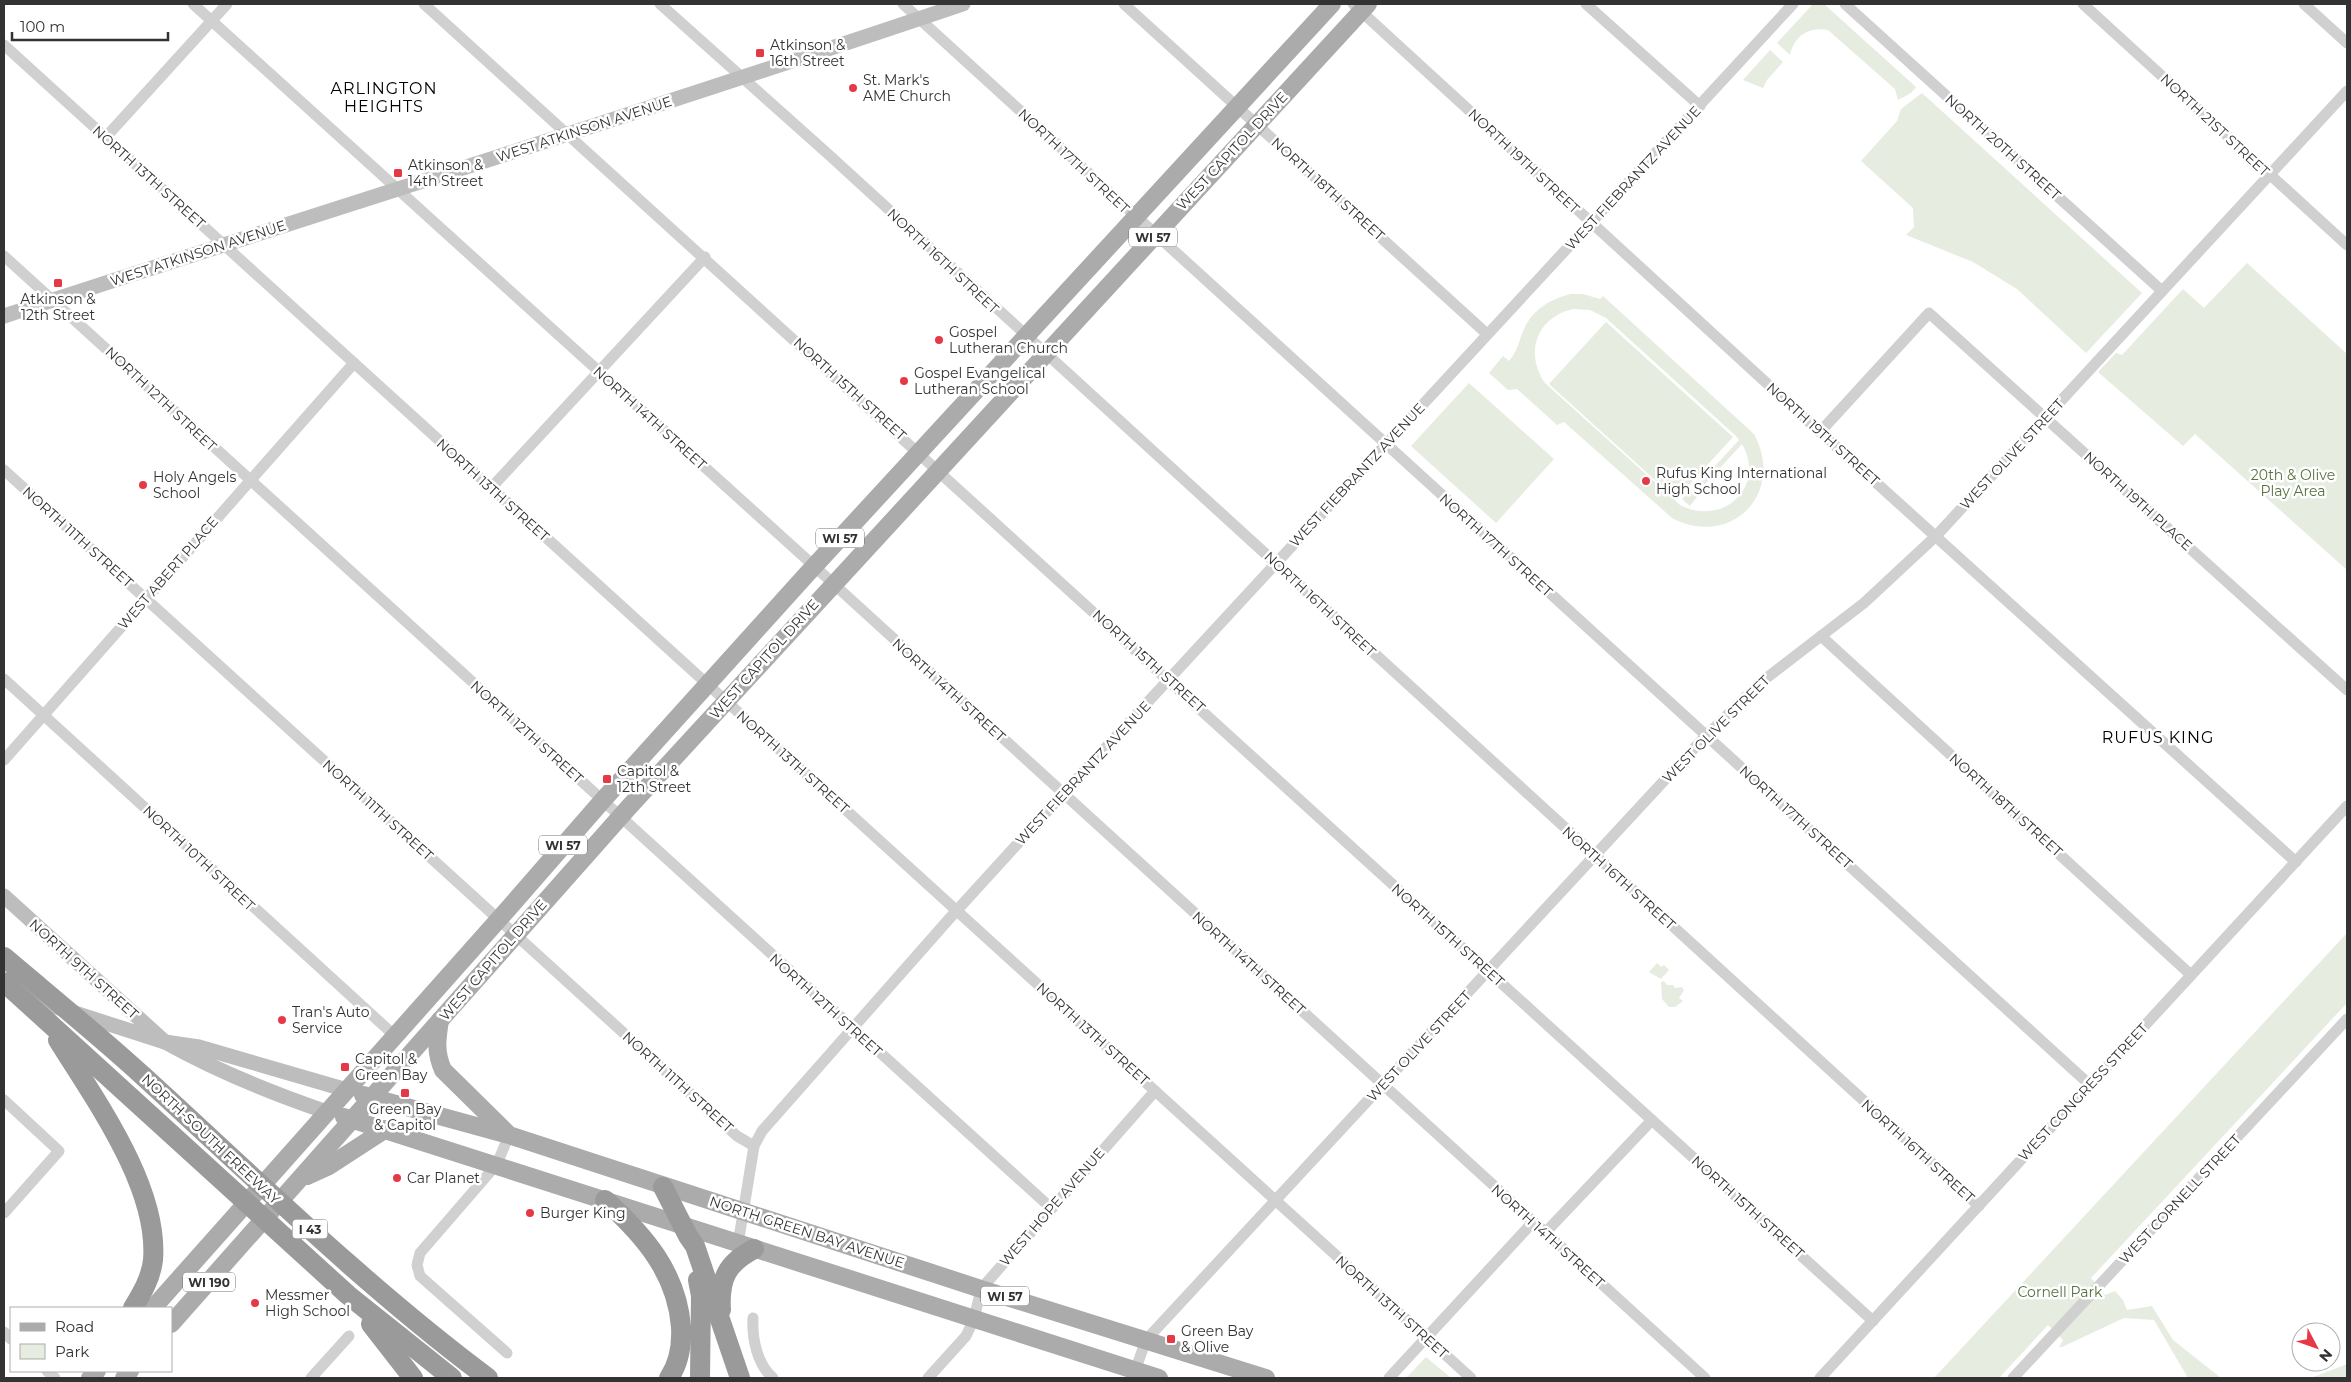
<svg xmlns="http://www.w3.org/2000/svg" width="2351" height="1382" viewBox="0 0 2351 1382" font-family="Montserrat,sans-serif">
  <style>
    .green { fill: #e6ecdf; fill-rule: evenodd }
    .lines { fill: none; stroke-linecap: round; stroke-linejoin: round }
    .street { stroke: #d0d0d0; stroke-width: 11 }
    .secondary { stroke: #bdbdbd; stroke-width: 15 }
    .primary { stroke: #ababab; stroke-width: 18 }
    .highway { stroke: #9a9a9a; stroke-width: 20 }
    .poi-dot { fill: #e63946; stroke: #fff; stroke-width: 2 }
    .labels { text-anchor: middle; dominant-baseline: central; stroke-width: 5; stroke-linejoin: round; paint-order: stroke }
    .shield { fill: #fff; stroke: #707070; stroke-width: 1 }
    .shield-label { font-size: 12px; font-weight: bold; fill: #333 }
    .poi-label { font-size: 14px; fill: #333; stroke: #fff; text-anchor: start }
    .street-label { font-size: 14px; fill: #333; stroke: #fff }
    .park-label { font-size: 14px; fill: #56703f; stroke: #fff }
    .quarter-label { font-size: 16px; letter-spacing: 1px; fill: #000; stroke: #fff }
  </style>
  <rect width="100%" height="100%" fill="#fff"/>
  <g class="green">
    <path d="M 1813,4 L 1824,4 L 1916,87 L 1911,93 L 1898,100 L 1895,89 L 1828,30 C 1809,26 1794,36 1790,55 L 1777,43 Z"/>
    <path d="M 1770,50 L 1783,62 L 1767,80 L 1763,88 L 1743,80 Z"/>
    <path d="M 1922,93 L 2142,293 L 2086,353 L 2017,289 L 1973,262 L 1906,235 L 1914,227 L 1913,208 L 1861,161 L 1897,121 L 1901,109 Z"/>
    <path d="M 2247,263 L 2347,354 L 2347,570 L 2195,434 L 2183,446 L 2098,372 L 2116,353 L 2122,355 L 2183,289 L 2204,308 Z"/>
    <path d="M 1571,294 L 1583,294 L 1600,299 L 1603,296 L 1754,434 C 1786,493 1731,549 1672,518 L 1564,422 L 1557,425 L 1517,389 L 1508,390 L 1489,373 L 1503,356 L 1509,361 C 1519,349 1518,342 1524,329 C 1533,309 1551,299 1571,294 ZM 1573,309 L 1590,310 L 1606,318 L 1736,436 L 1739,440 L 1691,492 L 1690,491 L 1682,499 L 1690,506 L 1697,497 L 1695,495 L 1742,444 C 1767,487 1722,527 1680,505 L 1545,383 C 1524,353 1537,317 1573,309 Z"/>
    <path d="M 1606,322 L 1733,437 L 1676,499 L 1549,384 Z"/>
    <path d="M 1469,383 L 1554,459 L 1496,523 L 1411,446 Z"/>
    <path d="M 2347,933 L 2347,1003 L 2091,1278 L 2105,1295 L 2115,1291 L 2123,1300 L 2127,1310 L 2152,1306 L 2173,1340 L 2221,1378 L 2188,1378 L 2154,1320 L 2124,1318 L 2062,1347 L 2059,1347 L 2063,1340 L 2048,1325 L 1999,1378 L 1934,1378 Z"/>
    <path d="M 1657,963 L 1661,967 L 1664,965 L 1669,970 L 1661,979 L 1649,972 Z"/>
    <path d="M 1664,981 L 1667,985 L 1673,985 L 1675,988 L 1682,987 L 1684,990 L 1679,998 L 1683,1001 L 1675,1007 L 1669,1007 L 1662,999 L 1661,982 Z"/>
    <path d="M 1426,1357 L 1451,1378 L 1406,1378 Z"/>
    <path d="M 2347,1364 L 2346,1378 L 2311,1378 Z"/>
  </g>
  <g class="lines">
    <g class="street">
      <path d="M 193,4 L 814,566 L 1705,1378"/>
      <path d="M 424,4 L 1873,1321"/>
      <path d="M 660,4 L 828,154 L 1979,1206"/>
      <path d="M 903,4 L 2090,1085"/>
      <path d="M 1124,4 L 1487,334"/>
      <path d="M 1353,4 L 1820,432 L 2296,862"/>
      <path d="M 1586,4 L 1700,106"/>
      <path d="M 1845,4 L 2161,290"/>
      <path d="M 2083,4 L 2347,245"/>
      <path d="M 2304,4 L 2347,43"/>
      <path d="M 4,45 L 1471,1378"/>
      <path d="M 105,138 L 227,4"/>
      <path d="M 4,256 L 1051,1208"/>
      <path d="M 1820,432 L 1929,313 L 2347,690"/>
      <path d="M 4,470 L 737,1136 L 754,1146"/>
      <path d="M 491,488 L 705,257"/>
      <path d="M 1821,636 L 2191,975"/>
      <path d="M 4,679 L 395,1036"/>
      <path d="M 4,760 L 354,363"/>
      <path d="M 4,1100 L 59,1151 L 4,1213"/>
      <path d="M 1545,1233 L 1652,1120"/>
      <path d="M 738,1244 L 754,1146 L 762,1131 L 949,919 L 1072,784 L 1793,4"/>
      <path d="M 753,1318 C 752,1339 757,1364 773,1378"/>
      <path d="M 4,1332 L 11,1339"/>
      <path d="M 507,1353 L 420,1276 L 417,1265 L 420,1253 L 497,1164 L 509,1135"/>
      <path d="M 47,1371 L 55,1378"/>
      <path d="M 1135,1371 L 1146,1340 L 1699,743 L 1760,683 L 1864,603 L 1936,536 L 2347,91"/>
      <path d="M 311,1378 L 349,1336"/>
      <path d="M 928,1378 L 966,1336 L 974,1319 L 981,1289 L 1155,1091"/>
      <path d="M 1389,1378 L 1533,1222"/>
      <path d="M 1820,1378 L 2347,806"/>
      <path d="M 2013,1378 L 2347,1019"/>
    </g>
    <g class="secondary">
      <path d="M 4,316 C 323,212 644,112 963,4"/>
      <path d="M 4,896 L 165,1042 C 217,1071 271,1093 327,1112"/>
      <path d="M 22,996 L 165,1042 L 199,1047 L 347,1090"/>
    </g>
    <g class="primary">
      <path d="M 440,1020 C 437,1039 435,1052 443,1070 L 507,1133"/>
      <path d="M 363,1095 L 509,1135 L 981,1289 L 1266,1378"/>
      <path d="M 344,1117 L 1159,1378"/>
      <path d="M 307,1176 L 329,1166 L 386,1129"/>
      <path d="M 153,1308 L 508,909 L 603,800 L 807,574 L 1332,4"/>
      <path d="M 171,1324 L 629,807 L 1368,4"/>
      <path d="M 90,1378 L 97,1371"/>
      <path d="M 124,1378 L 130,1371"/>
    </g>
    <g class="highway">
      <path d="M 4,957 C 50,996 97,1034 142,1075 C 255,1178 365,1286 488,1378"/>
      <path d="M 4,982 L 348,1295 L 452,1378"/>
      <path d="M 58,1040 C 95,1100 159,1187 153,1260 C 151,1278 142,1293 133,1308"/>
      <path d="M 663,1187 L 688,1236 L 695,1246 L 740,1378"/>
      <path d="M 605,1200 C 644,1235 677,1273 681,1327 C 682,1345 679,1363 669,1378"/>
      <path d="M 698,1280 L 701,1296 L 700,1378"/>
      <path d="M 721,1310 C 719,1279 727,1263 754,1249"/>
      <path d="M 371,1324 L 413,1378"/>
    </g>
  </g>
  <g class="poi-dot">
    <rect x="755" y="48" width="10" height="10" rx="2.5"/>
    <circle cx="853" cy="88" r="5"/>
    <rect x="393" y="168" width="10" height="10" rx="2.5"/>
    <rect x="53" y="278" width="10" height="10" rx="2.5"/>
    <circle cx="939" cy="340" r="5"/>
    <circle cx="904" cy="381" r="5"/>
    <circle cx="1646" cy="481" r="5"/>
    <circle cx="143" cy="485" r="5"/>
    <rect x="602" y="774" width="10" height="10" rx="2.5"/>
    <circle cx="282" cy="1020" r="5"/>
    <rect x="340" y="1062" width="10" height="10" rx="2.5"/>
    <rect x="400" y="1088" width="10" height="10" rx="2.5"/>
    <circle cx="397" cy="1178" r="5"/>
    <circle cx="530" cy="1213" r="5"/>
    <circle cx="255" cy="1303" r="5"/>
    <rect x="1166" y="1334" width="10" height="10" rx="2.5"/>
  </g>
  <g class="labels">
    <g class="shield">
      <rect x="1129" y="227.5" width="48" height="19" rx="4"/>
      <rect x="816" y="528.5" width="48" height="19" rx="4"/>
      <rect x="539" y="835.5" width="48" height="19" rx="4"/>
      <rect x="292.5" y="1219.5" width="35" height="19" rx="4"/>
      <rect x="183" y="1272.5" width="52" height="19" rx="4"/>
      <rect x="981" y="1286.5" width="48" height="19" rx="4"/>
    </g>
    <g class="shield-label">
      <text x="1153" y="237">WI 57</text>
      <text x="840" y="538">WI 57</text>
      <text x="563" y="845">WI 57</text>
      <text x="310" y="1229">I 43</text>
      <text x="209" y="1282">WI 190</text>
      <text x="1005" y="1296">WI 57</text>
    </g>
    <g class="poi-label">
      <text x="770" y="45">Atkinson &amp;<tspan x="770" dy="16">16th Street</tspan></text>
      <text x="863" y="80">St. Mark's<tspan x="863" dy="16">AME Church</tspan></text>
      <text x="408" y="165">Atkinson &amp;<tspan x="408" dy="16">14th Street</tspan></text>
      <text x="58" y="299" text-anchor="middle">Atkinson &amp;<tspan x="58" dy="16">12th Street</tspan></text>
      <text x="949" y="332">Gospel<tspan x="949" dy="16">Lutheran Church</tspan></text>
      <text x="914" y="373">Gospel Evangelical<tspan x="914" dy="16">Lutheran School</tspan></text>
      <text x="1656" y="473">Rufus King International<tspan x="1656" dy="16">High School</tspan></text>
      <text x="153" y="477">Holy Angels<tspan x="153" dy="16">School</tspan></text>
      <text x="617" y="771">Capitol &amp;<tspan x="617" dy="16">12th Street</tspan></text>
      <text x="292" y="1012">Tran's Auto<tspan x="292" dy="16">Service</tspan></text>
      <text x="355" y="1059">Capitol &amp;<tspan x="355" dy="16">Green Bay</tspan></text>
      <text x="405" y="1109" text-anchor="middle">Green Bay<tspan x="405" dy="16">&amp; Capitol</tspan></text>
      <text x="407" y="1178">Car Planet</text>
      <text x="540" y="1213">Burger King</text>
      <text x="265" y="1295">Messmer<tspan x="265" dy="16">High School</tspan></text>
      <text x="1181" y="1331">Green Bay<tspan x="1181" dy="16">&amp; Olive</tspan></text>
    </g>
    <g class="street-label">
      <text transform="translate(2215 125) rotate(43)">NORTH 21ST STREET</text>
      <text transform="translate(584 129) rotate(-18)">WEST ATKINSON AVENUE</text>
      <text transform="translate(2003 147) rotate(42)">NORTH 20TH STREET</text>
      <text transform="translate(1232 151) rotate(-47)">WEST CAPITOL DRIVE</text>
      <text transform="translate(1074 161) rotate(43)">NORTH 17TH STREET</text>
      <text transform="translate(1524 161) rotate(43)">NORTH 19TH STREET</text>
      <text transform="translate(149 177) rotate(42)">NORTH 13TH STREET</text>
      <text transform="translate(1633 178) rotate(-47)">WEST FIEBRANTZ AVENUE</text>
      <text transform="translate(1328 189) rotate(42)">NORTH 18TH STREET</text>
      <text transform="translate(198 253) rotate(-18)">WEST ATKINSON AVENUE</text>
      <text transform="translate(943 261) rotate(43)">NORTH 16TH STREET</text>
      <text transform="translate(850 389) rotate(42)">NORTH 15TH STREET</text>
      <text transform="translate(161 399) rotate(43)">NORTH 12TH STREET</text>
      <text transform="translate(650 418) rotate(42)">NORTH 14TH STREET</text>
      <text transform="translate(1823 434) rotate(42)">NORTH 19TH STREET</text>
      <text transform="translate(2012 454) rotate(-47)">WEST OLIVE STREET</text>
      <text transform="translate(1357 475) rotate(-47)">WEST FIEBRANTZ AVENUE</text>
      <text transform="translate(493 490) rotate(42)">NORTH 13TH STREET</text>
      <text transform="translate(2138 501) rotate(42)">NORTH 19TH PLACE</text>
      <text transform="translate(78 537) rotate(42)">NORTH 11TH STREET</text>
      <text transform="translate(1496 545) rotate(42)">NORTH 17TH STREET</text>
      <text transform="translate(168 573) rotate(-49)">WEST ABERT PLACE</text>
      <text transform="translate(1320 604) rotate(43)">NORTH 16TH STREET</text>
      <text transform="translate(764 659) rotate(-48)">WEST CAPITOL DRIVE</text>
      <text transform="translate(1149 661) rotate(42)">NORTH 15TH STREET</text>
      <text transform="translate(949 690) rotate(42)">NORTH 14TH STREET</text>
      <text transform="translate(1716 729) rotate(-45)">WEST OLIVE STREET</text>
      <text transform="translate(527 732) rotate(42)">NORTH 12TH STREET</text>
      <text transform="translate(793 762) rotate(42)">NORTH 13TH STREET</text>
      <text transform="translate(1083 773) rotate(-47)">WEST FIEBRANTZ AVENUE</text>
      <text transform="translate(2006 805) rotate(42)">NORTH 18TH STREET</text>
      <text transform="translate(378 810) rotate(42)">NORTH 11TH STREET</text>
      <text transform="translate(1796 817) rotate(42)">NORTH 17TH STREET</text>
      <text transform="translate(199 858) rotate(43)">NORTH 10TH STREET</text>
      <text transform="translate(1619 878) rotate(42)">NORTH 16TH STREET</text>
      <text transform="translate(1448 935) rotate(42)">NORTH 15TH STREET</text>
      <text transform="translate(493 960) rotate(-49)">WEST CAPITOL DRIVE</text>
      <text transform="translate(1249 963) rotate(42)">NORTH 14TH STREET</text>
      <text transform="translate(84 969) rotate(42)">NORTH 9TH STREET</text>
      <text transform="translate(826 1005) rotate(42)">NORTH 12TH STREET</text>
      <text transform="translate(1093 1034) rotate(42)">NORTH 13TH STREET</text>
      <text transform="translate(1419 1046) rotate(-47)">WEST OLIVE STREET</text>
      <text transform="translate(678 1082) rotate(42)">NORTH 11TH STREET</text>
      <text transform="translate(2083 1092) rotate(-47)">WEST CONGRESS STREET</text>
      <text transform="translate(211 1139) rotate(43)">NORTH-SOUTH FREEWAY</text>
      <text transform="translate(1918 1151) rotate(42)">NORTH 16TH STREET</text>
      <text transform="translate(2180 1199) rotate(-47)">WEST CORNELL STREET</text>
      <text transform="translate(1052 1207) rotate(-49)">WEST HOPE AVENUE</text>
      <text transform="translate(1748 1207) rotate(42)">NORTH 15TH STREET</text>
      <text transform="translate(807 1232) rotate(18)">NORTH GREEN BAY AVENUE</text>
      <text transform="translate(1548 1236) rotate(42)">NORTH 14TH STREET</text>
      <text transform="translate(1392 1307) rotate(42)">NORTH 13TH STREET</text>
    </g>
    <g class="park-label">
      <text x="2293" y="475">20th &amp; Olive<tspan x="2293" dy="16">Play Area</tspan></text>
      <text x="2060" y="1292">Cornell Park</text>
    </g>
    <g class="quarter-label">
      <text x="384" y="88">ARLINGTON<tspan x="384" dy="18">HEIGHTS</tspan></text>
      <text x="2158" y="737">RUFUS KING</text>
    </g>
  </g>
  <rect width="2351" height="1382" fill="none" stroke="#333333" stroke-width="10"/>
  <rect x="10" y="1307" width="162" height="65" fill="#ffffff" stroke="#adadad"/>
  <rect x="20" y="1323" width="25" height="8" fill="#ababab" stroke="#adadad"/>
  <text x="55" y="1332" font-size="15" fill="#333333">Road</text>
  <rect x="20" y="1344" width="25" height="15" fill="#e6ecdf" stroke="#adadad"/>
  <text x="55" y="1357" font-size="15" fill="#333333">Park</text>
  <g transform="translate(2316 1347) rotate(131)"><circle r="24" fill="#ffffff" stroke="#adadad"/>
  <path d="M0-4L9 19L0 12L-9 19Z" fill="#e63946"/>
  <text y="-8" font-size="14" font-weight="bold" text-anchor="middle" fill="#333333">N</text>
  </g>
  <path d="M12 32v8h156v-8" fill="none" stroke="#333333" stroke-width="2.5"/>
  <text x="20" y="32" font-size="15" fill="#333333" stroke="#ffffff" stroke-width="4" paint-order="stroke">100 m</text>
</svg>
